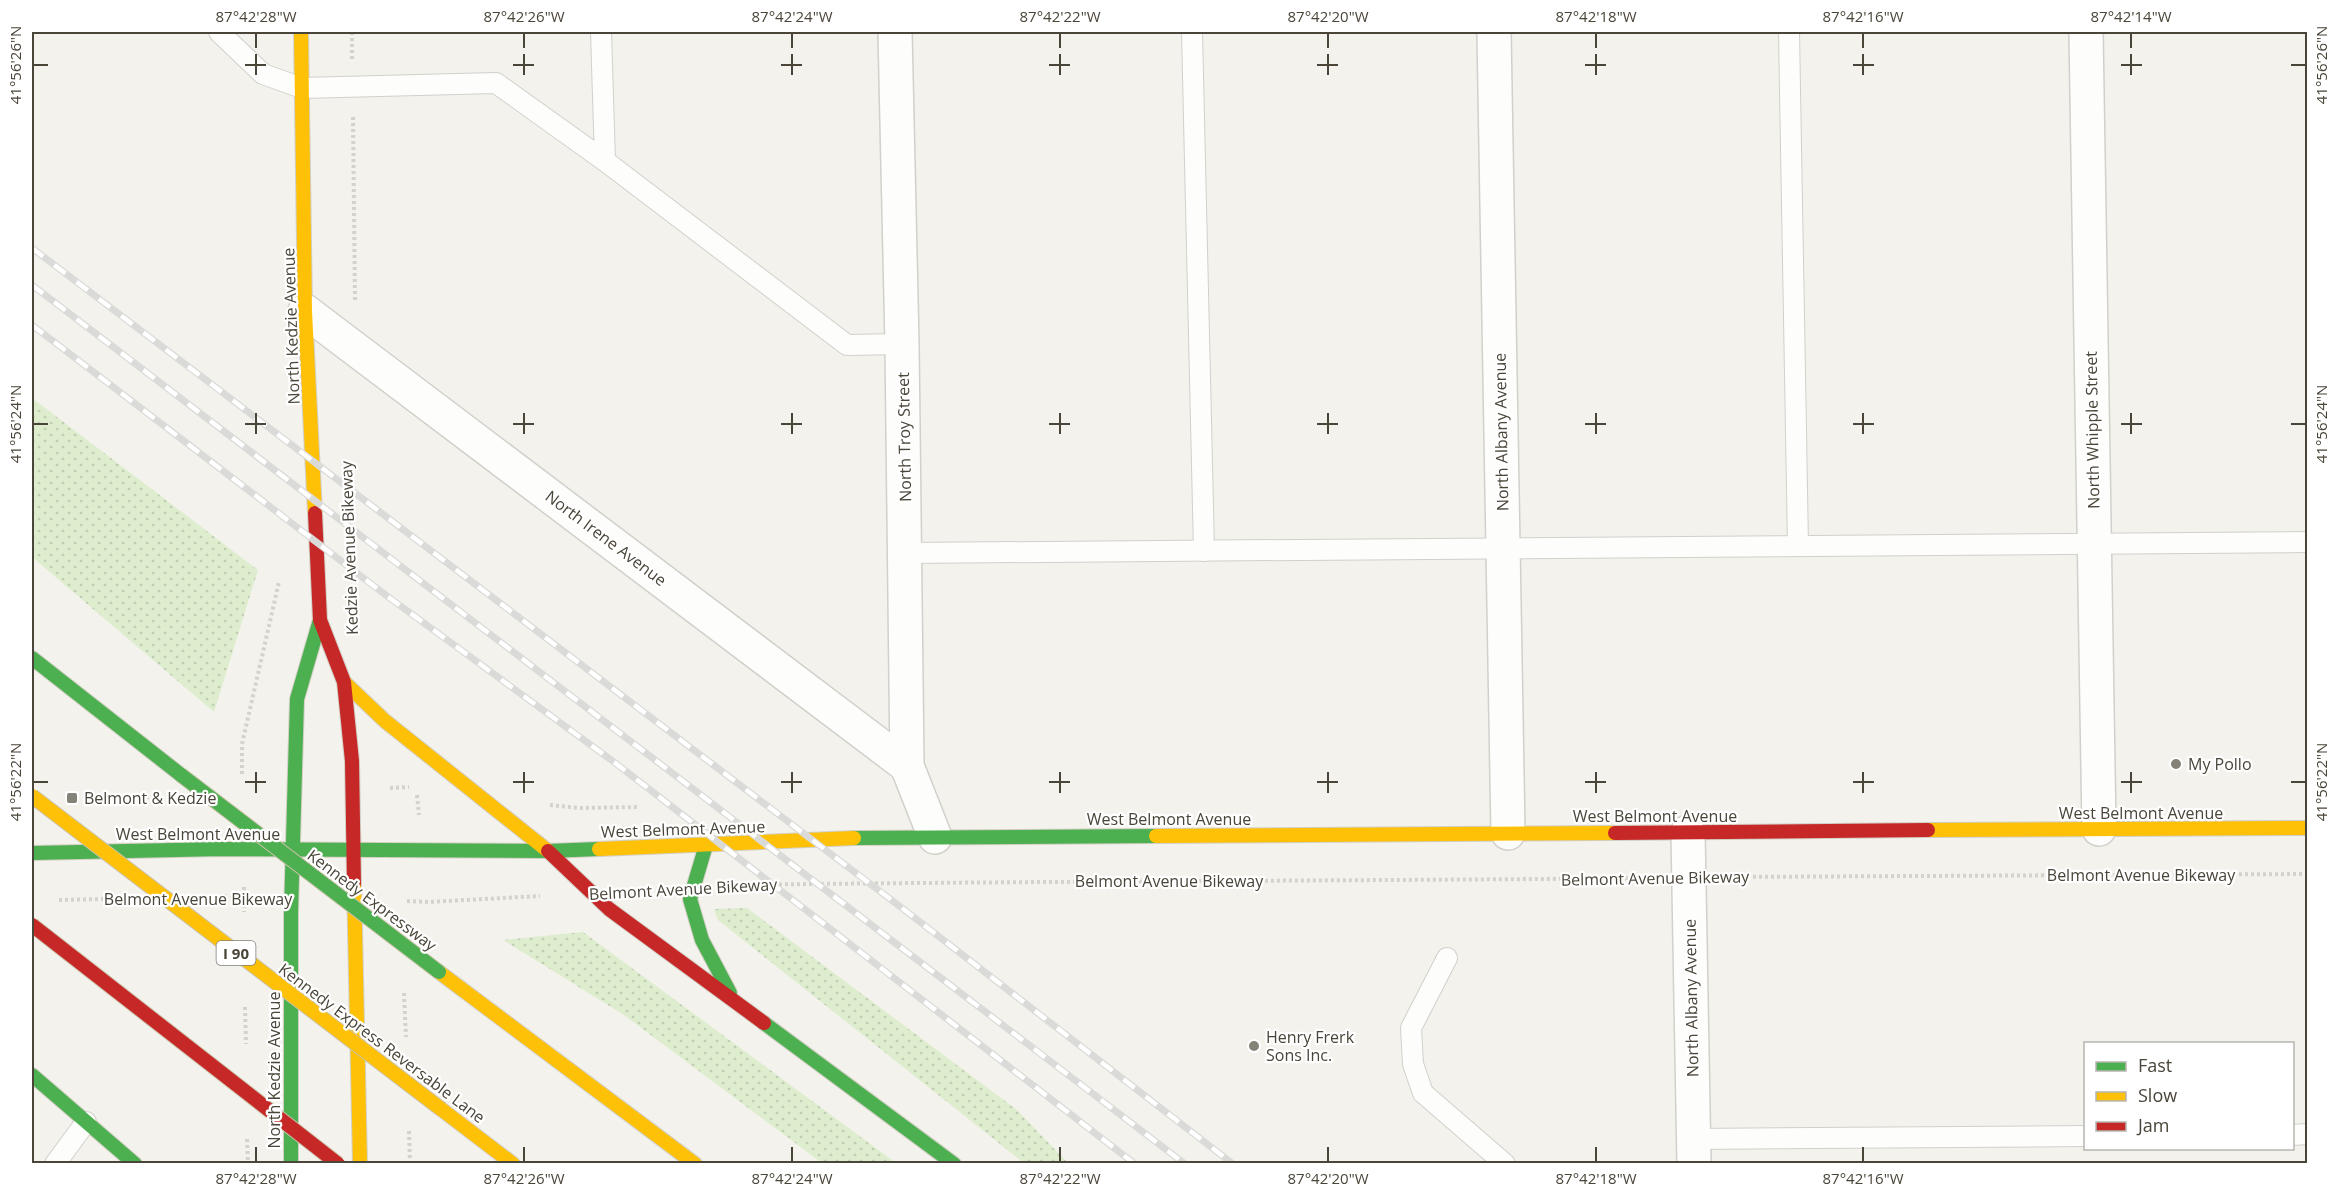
<svg xmlns="http://www.w3.org/2000/svg" width="2339" height="1195" viewBox="0 0 2339 1195" font-family="'Open Sans',sans-serif">
  <style>
    .grass { fill: url(#grass-dots) }
    .lines { fill: none; stroke-linecap: round; stroke-linejoin: round }
    .lane-casing { stroke: #d1d0cb; stroke-width: 22 }
    .street-casing { stroke: #d1d0cb; stroke-width: 36 }
    .fast-casing { stroke: #d2cfc4; stroke-width: 16 }
    .slow-casing { stroke: #d2cfc4; stroke-width: 16 }
    .jam-casing { stroke: #d2cfc4; stroke-width: 16 }
    .path { stroke: #d3d2cc; stroke-width: 4; stroke-dasharray: 3 3; stroke-linecap: butt }
    .lane { stroke: #fdfdfc; stroke-width: 20 }
    .street { stroke: #fdfdfc; stroke-width: 33 }
    .fast { stroke: #4caf50; stroke-width: 14 }
    .slow { stroke: #ffc107; stroke-width: 14 }
    .jam { stroke: #c62828; stroke-width: 14 }
    .rail-casing { stroke: #dadad9; stroke-width: 7 }
    .rail { stroke: #fff; stroke-width: 4.5; stroke-dasharray: 14; stroke-linecap: butt }
    .fast-bridge-casing { stroke: #cac2a9; stroke-width: 16; stroke-linecap: butt }
    .slow-bridge-casing { stroke: #cac2a9; stroke-width: 16; stroke-linecap: butt }
    .jam-bridge-casing { stroke: #cac2a9; stroke-width: 16; stroke-linecap: butt }
    .fast-bridge { stroke: #4caf50; stroke-width: 14 }
    .slow-bridge { stroke: #ffc107; stroke-width: 14 }
    .jam-bridge { stroke: #c62828; stroke-width: 14 }
    .ticks { fill: none; stroke: #4a4539; stroke-width: 2 }
    .poi-dot { fill: #858278; stroke: #fff; stroke-width: 2 }
    .labels { text-anchor: middle; dominant-baseline: central; stroke-width: 4.5; stroke-linejoin: round; paint-order: stroke }
    .shield { fill: #fff; stroke: #807d74; stroke-width: 1.5 }
    .shield-label { font-size: 15px; font-weight: bold; fill: #4a4539 }
    .street-label { font-size: 16px; fill: #4a4539; stroke: #fff }
    .poi-label { font-size: 16px; fill: #4a4539; stroke: #fff; text-anchor: start }
    .neatline { fill: none; stroke: #4a4539; stroke-width: 2 }
    .ticks-label { font-size: 15px; text-anchor: middle; fill: #4a4539 }
  </style>
  <defs>
    <pattern id="grass-dots" width="8" height="8" patternUnits="userSpaceOnUse" patternTransform="scale(1.5)"><rect width="8" height="8" fill="#deedce"/><path d="M2 2h.1M6 6h.1" fill="none" stroke="#c0cdb2" stroke-width="1.8" stroke-linecap="round"/></pattern>
  </defs>
  <rect width="100%" height="100%" fill="#f3f2ed"/>
  <g class="grass">
    <path d="M 32,398 L 258,570 L 214,712 L 32,557 Z"/>
    <path d="M 747,908 L 1017,1110 L 1068,1163 L 1024,1163 L 718,920 L 714,909 Z"/>
    <path d="M 583,932 L 896,1163 L 822,1163 L 624,1015 L 503,940 Z"/>
  </g>
  <g class="lines">
    <defs>
      <g id="lane">
        <path d="M 219,32 L 263,74 L 302,88 L 496,83 L 605,161 L 847,345 L 902,344"/>
        <path d="M 601,32 L 605,161"/>
        <path d="M 1192,32 L 1204,551"/>
        <path d="M 1789,32 L 1798,546"/>
        <path d="M 905,553 L 2308,542"/>
        <path d="M 1447,958 L 1411,1028 L 1413,1064 L 1423,1093 L 1505,1164"/>
        <path d="M 2292,1135 L 2308,1134"/>
        <path d="M 1694,1139 L 2086,1136"/>
        <path d="M 55,1164 L 86,1122"/>
      </g>
      <g id="street">
        <path d="M 895,32 L 902,344 L 907,766 L 935,837"/>
        <path d="M 1494,32 L 1508,833"/>
        <path d="M 2086,32 L 2099,829"/>
        <path d="M 305,311 L 907,766"/>
        <path d="M 1688,832 L 1694,1164"/>
      </g>
      <g id="fast">
        <path d="M 32,658 L 181,775"/>
        <path d="M 854,838 L 1156,836"/>
        <path d="M 706,845 L 690,899 L 702,940 L 730,993"/>
        <path d="M 32,853 L 222,849 L 548,851 L 599,849"/>
        <path d="M 764,1023 L 954,1164"/>
        <path d="M 32,1075 L 135,1164"/>
        <path d="M 291,1164 L 291,913 L 297,699 L 320,620"/>
      </g>
      <g id="slow">
        <path d="M 301,32 L 305,311 L 315,513"/>
        <path d="M 344,682 L 385,721 L 548,851"/>
        <path d="M 1928,830 L 2308,828"/>
        <path d="M 1156,836 L 1615,833"/>
        <path d="M 599,849 L 854,838"/>
        <path d="M 354,883 L 360,1164"/>
        <path d="M 439,972 L 695,1164"/>
        <path d="M 441,1109 L 513,1164"/>
      </g>
      <g id="jam">
        <path d="M 315,513 L 320,620 L 344,682 L 352,761 L 354,883"/>
        <path d="M 1615,833 L 1928,830"/>
        <path d="M 548,851 L 609,909 L 764,1023"/>
      </g>
    </defs>
    <use href="#lane" class="lane-casing"/>
    <use href="#street" class="street-casing"/>
    <use href="#fast" class="fast-casing"/>
    <use href="#slow" class="slow-casing"/>
    <use href="#jam" class="jam-casing"/>
    <g class="path">
      <path d="M 352,32 L 352,59"/>
      <path d="M 353,117 L 355,302"/>
      <path d="M 242,774 L 242,744 L 279,582"/>
      <path d="M 390,788 L 409,787"/>
      <path d="M 417,795 L 419,815"/>
      <path d="M 99,800 L 149,797"/>
      <path d="M 550,805 L 579,808 L 639,807"/>
      <path d="M 1723,877 L 2308,874"/>
      <path d="M 731,885 C 1038,881 1345,881 1653,878"/>
      <path d="M 244,887 L 244,912"/>
      <path d="M 224,896 L 256,897"/>
      <path d="M 59,900 L 106,899"/>
      <path d="M 407,901 L 428,902 L 540,896"/>
      <path d="M 404,993 L 406,1037"/>
      <path d="M 245,1007 L 246,1044"/>
      <path d="M 409,1131 L 410,1164"/>
      <path d="M 247,1139 L 248,1164"/>
    </g>
    <use href="#lane" class="lane"/>
    <use href="#street" class="street"/>
    <use href="#fast" class="fast"/>
    <use href="#slow" class="slow"/>
    <use href="#jam" class="jam"/>
    <defs>
      <g id="rail">
        <path d="M 32,248 L 902,908 L 1233,1164"/>
        <path d="M 32,285 L 1185,1164"/>
        <path d="M 32,325 L 387,596 L 614,762 L 1135,1164"/>
      </g>
    </defs>
    <use href="#rail" class="rail-casing"/>
    <use href="#rail" class="rail"/>
    <defs>
      <path id="fast-bridge" d="M 181,775 L 439,972"/>
      <path id="slow-bridge" d="M 32,796 L 441,1109"/>
      <path id="jam-bridge" d="M 32,925 L 338,1164"/>
    </defs>
    <use href="#fast-bridge" class="fast-bridge-casing"/>
    <use href="#slow-bridge" class="slow-bridge-casing"/>
    <use href="#jam-bridge" class="jam-bridge-casing"/>
    <use href="#fast-bridge" class="fast-bridge"/>
    <use href="#slow-bridge" class="slow-bridge"/>
    <use href="#jam-bridge" class="jam-bridge"/>
  </g>
  <path class="ticks" d="M 256,33 L 256,48M 524,33 L 524,48M 792,33 L 792,48M 1060,33 L 1060,48M 1328,33 L 1328,48M 1596,33 L 1596,48M 1863,33 L 1863,48M 2131,33 L 2131,48M 256,54 L 256,75M 524,54 L 524,75M 792,54 L 792,75M 1060,54 L 1060,75M 1328,54 L 1328,75M 1596,54 L 1596,75M 1863,54 L 1863,75M 2131,54 L 2131,75M 33,65 L 48,65M 245,65 L 266,65M 513,65 L 534,65M 781,65 L 802,65M 1049,65 L 1070,65M 1317,65 L 1338,65M 1585,65 L 1606,65M 1853,65 L 1874,65M 2121,65 L 2142,65M 2291,65 L 2306,65M 256,413 L 256,434M 524,413 L 524,434M 792,413 L 792,434M 1060,413 L 1060,434M 1328,413 L 1328,434M 1596,413 L 1596,434M 1863,413 L 1863,434M 2131,413 L 2131,434M 33,424 L 48,424M 245,424 L 266,424M 513,424 L 534,424M 781,424 L 802,424M 1049,424 L 1070,424M 1317,424 L 1338,424M 1585,424 L 1606,424M 1853,424 L 1874,424M 2121,424 L 2142,424M 2291,424 L 2306,424M 256,772 L 256,793M 524,772 L 524,793M 792,772 L 792,793M 1060,772 L 1060,793M 1328,772 L 1328,793M 1596,772 L 1596,793M 1863,772 L 1863,793M 2131,772 L 2131,793M 33,782 L 48,782M 245,782 L 266,782M 513,782 L 534,782M 781,782 L 802,782M 1049,782 L 1070,782M 1317,782 L 1338,782M 1585,782 L 1606,782M 1853,782 L 1874,782M 2121,782 L 2142,782M 2291,782 L 2306,782M 256,1147 L 256,1162M 524,1147 L 524,1162M 792,1147 L 792,1162M 1060,1147 L 1060,1162M 1328,1147 L 1328,1162M 1596,1147 L 1596,1162M 1863,1147 L 1863,1162"/>
  <g class="poi-dot">
    <circle cx="2176" cy="764" r="6"/>
    <rect x="66" y="792" width="12" height="12" rx="3"/>
    <circle cx="1254" cy="1046" r="6"/>
  </g>
  <g class="labels">
    <rect class="shield" x="216.5" y="941" width="39" height="24" rx="4.5"/>
    <g class="shield-label">
      <text x="236" y="953">I 90</text>
    </g>
    <g class="street-label">
      <text transform="translate(291 326) rotate(-92)">North Kedzie Avenue</text>
      <text transform="translate(2092 430) rotate(-91)">North Whipple Street</text>
      <text transform="translate(1501 432) rotate(-91)">North Albany Avenue</text>
      <text transform="translate(904 437) rotate(-91)">North Troy Street</text>
      <text transform="translate(606 538) rotate(37)">North Irene Avenue</text>
      <text transform="translate(349 548) rotate(-92)">Kedzie Avenue Bikeway</text>
      <text x="2141" y="813">West Belmont Avenue</text>
      <text x="1655" y="816">West Belmont Avenue</text>
      <text x="1169" y="819">West Belmont Avenue</text>
      <text transform="translate(683 829) rotate(-2)">West Belmont Avenue</text>
      <text x="198" y="834">West Belmont Avenue</text>
      <text x="2141" y="875">Belmont Avenue Bikeway</text>
      <text transform="translate(1655 878) rotate(-1)">Belmont Avenue Bikeway</text>
      <text x="1169" y="881">Belmont Avenue Bikeway</text>
      <text transform="translate(683 889) rotate(-3)">Belmont Avenue Bikeway</text>
      <text x="198" y="899">Belmont Avenue Bikeway</text>
      <text transform="translate(372 900) rotate(37)">Kennedy Expressway</text>
      <text transform="translate(1691 998) rotate(-91)">North Albany Avenue</text>
      <text transform="translate(382 1043) rotate(37)">Kennedy Express Reversable Lane</text>
      <text transform="translate(274 1070) rotate(-90)">North Kedzie Avenue</text>
    </g>
    <g class="poi-label">
      <text x="2188" y="764">My Pollo</text>
      <text x="84" y="798">Belmont &amp; Kedzie</text>
      <text x="1266" y="1037">Henry Frerk<tspan x="1266" dy="18">Sons Inc.</tspan></text>
    </g>
  </g>
  <rect width="2339" height="1195" fill="none" stroke="#ffffff" stroke-width="66"/>
  <rect x="2084" y="1042" width="210" height="108" fill="#ffffff" stroke="#b7b5b0" stroke-width="1.5"/>
  <rect x="2096" y="1062" width="30" height="9" fill="#4caf50" stroke="#b7b5b0" stroke-width="1.5"/>
  <text x="2138" y="1072" font-size="18" fill="#4a4539">Fast</text>
  <rect x="2096" y="1092" width="30" height="9" fill="#ffc107" stroke="#b7b5b0" stroke-width="1.5"/>
  <text x="2138" y="1102" font-size="18" fill="#4a4539">Slow</text>
  <rect x="2096" y="1122" width="30" height="9" fill="#c62828" stroke="#b7b5b0" stroke-width="1.5"/>
  <text x="2138" y="1132" font-size="18" fill="#4a4539">Jam</text>
  <rect x="33" y="33" width="2273" height="1129" class="neatline"/>
  <g class="ticks-label">
    <text x="256" y="22">87°42'28"W</text>
    <text x="524" y="22">87°42'26"W</text>
    <text x="792" y="22">87°42'24"W</text>
    <text x="1060" y="22">87°42'22"W</text>
    <text x="1328" y="22">87°42'20"W</text>
    <text x="1596" y="22">87°42'18"W</text>
    <text x="1863" y="22">87°42'16"W</text>
    <text x="2131" y="22">87°42'14"W</text>
    <text transform="translate(16 65) rotate(-90)" y="5">41°56'26"N</text>
    <text transform="translate(2322 65) rotate(-90)" y="5">41°56'26"N</text>
    <text transform="translate(16 424) rotate(-90)" y="5">41°56'24"N</text>
    <text transform="translate(2322 424) rotate(-90)" y="5">41°56'24"N</text>
    <text transform="translate(16 782) rotate(-90)" y="5">41°56'22"N</text>
    <text transform="translate(2322 782) rotate(-90)" y="5">41°56'22"N</text>
    <text x="256" y="1184">87°42'28"W</text>
    <text x="524" y="1184">87°42'26"W</text>
    <text x="792" y="1184">87°42'24"W</text>
    <text x="1060" y="1184">87°42'22"W</text>
    <text x="1328" y="1184">87°42'20"W</text>
    <text x="1596" y="1184">87°42'18"W</text>
    <text x="1863" y="1184">87°42'16"W</text>
  </g>
</svg>
